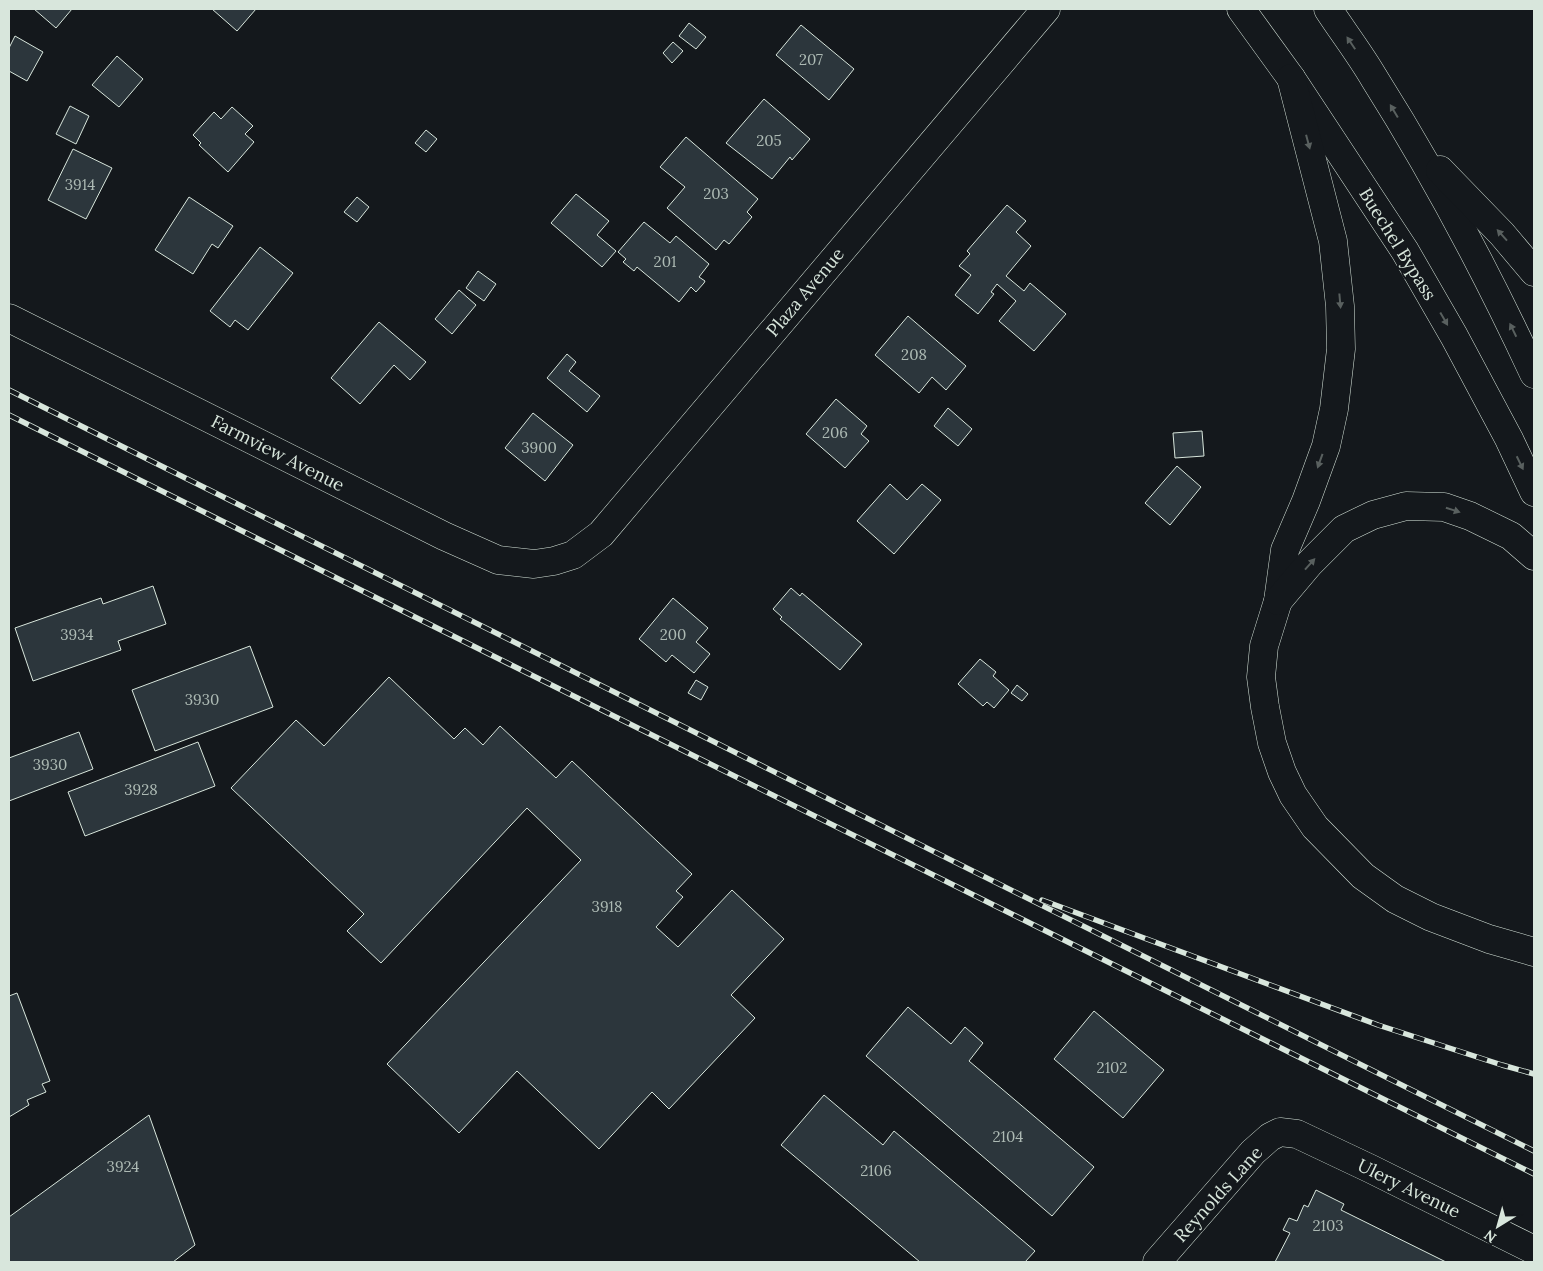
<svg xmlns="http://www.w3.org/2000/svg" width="1543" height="1271" viewBox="0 0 1543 1271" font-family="Lora,serif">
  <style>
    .building { fill: #2c363c; stroke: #d8e6dc }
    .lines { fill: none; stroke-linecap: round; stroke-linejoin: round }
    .minor-casing { stroke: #d8e6dc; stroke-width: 29 }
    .primary-casing { stroke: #d8e6dc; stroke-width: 29 }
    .minor { stroke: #14181c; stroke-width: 28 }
    .primary { stroke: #14181c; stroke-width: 28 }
    .rail-casing { stroke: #d8e6dc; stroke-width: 5.5 }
    .rail { stroke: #14181c; stroke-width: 4; stroke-dasharray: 11; stroke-linecap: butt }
    .oneway { fill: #59605f }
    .labels { text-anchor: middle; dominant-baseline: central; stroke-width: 4; stroke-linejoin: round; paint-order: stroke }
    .number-label { font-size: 15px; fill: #adbab4 }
    .street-label { font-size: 18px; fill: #d8e6dc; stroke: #14181c }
  </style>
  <rect width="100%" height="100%" fill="#14181c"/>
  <g class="building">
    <path d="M 34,9 L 72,9 L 56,28 Z"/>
    <path d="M 212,9 L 256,9 L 237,31 Z"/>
    <path d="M 689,23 L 706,37 L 696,49 L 679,36 Z"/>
    <path d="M 801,25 L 854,69 L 829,100 L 776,55 Z"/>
    <path d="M 15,36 L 43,52 L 27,81 L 9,71 L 9,48 Z"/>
    <path d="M 673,42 L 683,51 L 672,63 L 663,53 Z"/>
    <path d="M 117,56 L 143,79 L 119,107 L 92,85 Z"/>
    <path d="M 764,99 L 810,139 L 792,160 L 790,157 L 772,179 L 726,143 Z"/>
    <path d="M 70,106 L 89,116 L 76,144 L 56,134 Z"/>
    <path d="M 232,107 L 253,126 L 245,134 L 254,142 L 228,172 L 199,145 L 201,143 L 193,135 L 214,112 L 221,119 Z"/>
    <path d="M 426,130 L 437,139 L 426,152 L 415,143 Z"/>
    <path d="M 686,137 L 758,199 L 747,212 L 752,217 L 729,244 L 724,240 L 716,250 L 667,208 L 685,187 L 660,167 Z"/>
    <path d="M 73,149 L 112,168 L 86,219 L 48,200 Z"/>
    <path d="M 576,194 L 609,221 L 597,235 L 616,251 L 602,267 L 551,223 Z"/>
    <path d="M 189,197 L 233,226 L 218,248 L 212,244 L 193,274 L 155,250 Z"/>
    <path d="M 357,197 L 369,207 L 357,222 L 344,212 Z"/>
    <path d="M 1007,205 L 1026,221 L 1016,232 L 1031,246 L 1006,276 L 1024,291 L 1030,283 L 1066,314 L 1034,351 L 999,321 L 1016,301 L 997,284 L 991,292 L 994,294 L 978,314 L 955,295 L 971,275 L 959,266 L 970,254 L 967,251 Z"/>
    <path d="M 644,222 L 670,243 L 676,236 L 709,264 L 699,277 L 705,281 L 704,283 L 696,292 L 691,287 L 679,302 L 637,267 L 634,271 L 623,262 L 626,259 L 618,252 Z"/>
    <path d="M 260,247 L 293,273 L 248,330 L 235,320 L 230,327 L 210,311 Z"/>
    <path d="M 478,271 L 496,284 L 484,301 L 466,288 Z"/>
    <path d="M 459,290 L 476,305 L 452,334 L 435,319 Z"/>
    <path d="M 908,316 L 966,366 L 946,390 L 932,377 L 919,393 L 875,355 Z"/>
    <path d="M 379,322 L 426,362 L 410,380 L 394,365 L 360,404 L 331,378 Z"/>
    <path d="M 567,354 L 576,362 L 569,371 L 600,396 L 587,412 L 547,378 Z"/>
    <path d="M 836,399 L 867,426 L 861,434 L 869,441 L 845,468 L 806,434 Z"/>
    <path d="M 948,408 L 972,429 L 958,446 L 934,426 Z"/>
    <path d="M 533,413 L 573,445 L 545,481 L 505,448 Z"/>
    <path d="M 1202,431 L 1204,456 L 1175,458 L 1173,433 Z"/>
    <path d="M 1177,466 L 1201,487 L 1170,525 L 1145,503 Z"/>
    <path d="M 890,484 L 907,500 L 922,484 L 941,500 L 894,554 L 857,521 Z"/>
    <path d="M 153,586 L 166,624 L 118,641 L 121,650 L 33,681 L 15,628 L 101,598 L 103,604 Z"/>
    <path d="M 791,588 L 800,596 L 802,593 L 862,644 L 840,670 L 785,623 L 780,619 L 782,617 L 773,609 Z"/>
    <path d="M 673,598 L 708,628 L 696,642 L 710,654 L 694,673 L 672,655 L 666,662 L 639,639 Z"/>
    <path d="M 250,646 L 273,707 L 155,751 L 132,690 Z"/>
    <path d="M 980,659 L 996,672 L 993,676 L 1009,690 L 994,708 L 987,702 L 983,706 L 958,684 Z"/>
    <path d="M 389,677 L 454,739 L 465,728 L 483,745 L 500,726 L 556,778 L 572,761 L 692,874 L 676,891 L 683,897 L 656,927 L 678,947 L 732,890 L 784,939 L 731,995 L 755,1018 L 669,1109 L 652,1092 L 599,1149 L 517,1071 L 459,1133 L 387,1064 L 581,860 L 527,808 L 381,963 L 347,931 L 364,914 L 231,788 L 296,720 L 324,746 Z"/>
    <path d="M 696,680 L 708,687 L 701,700 L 688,693 Z"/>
    <path d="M 1017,685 L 1028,694 L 1022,701 L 1011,693 Z"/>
    <path d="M 79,732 L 93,769 L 9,801 L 9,758 Z"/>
    <path d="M 198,742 L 215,786 L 85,836 L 68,792 Z"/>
    <path d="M 17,993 L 50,1081 L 42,1084 L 46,1092 L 27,1100 L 29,1105 L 9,1117 L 9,996 Z"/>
    <path d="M 908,1007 L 951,1044 L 965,1027 L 983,1043 L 969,1061 L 1094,1167 L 1052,1216 L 866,1056 Z"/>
    <path d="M 1094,1011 L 1164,1070 L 1123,1118 L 1054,1059 Z"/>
    <path d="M 824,1095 L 883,1145 L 894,1131 L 1035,1251 L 1025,1262 L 920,1262 L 781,1145 Z"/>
    <path d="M 149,1115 L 195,1245 L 173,1262 L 9,1262 L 9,1217 Z"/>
    <path d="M 1316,1190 L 1344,1204 L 1341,1210 L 1446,1262 L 1275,1262 L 1290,1233 L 1283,1230 L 1289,1218 L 1297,1221 L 1304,1205 L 1308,1207 Z"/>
  </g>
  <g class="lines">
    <defs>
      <g id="minor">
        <path d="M 9,318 L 444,536 L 498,560 L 534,564 L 554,561 L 573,555 L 601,534 L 1046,9"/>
        <path d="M 1157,1262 L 1253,1152 L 1270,1137 L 1280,1132 L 1297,1134 L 1371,1169 L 1534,1250"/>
      </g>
      <g id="primary">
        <path d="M 1241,9 L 1291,78 L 1405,251 L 1454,336 L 1509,439 L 1534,492"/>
        <path d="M 1328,9 C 1343,32 1360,54 1374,78 C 1434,173 1487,273 1534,374"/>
        <path d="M 1291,78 L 1333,241 L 1340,306 L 1341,349 L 1334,409 L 1326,446 L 1306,501 L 1285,550 L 1278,601 L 1264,646 L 1261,677 L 1265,707 L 1272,743 L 1282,772 L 1293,795 L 1315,827 L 1363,876 L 1395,899 L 1431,917 L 1489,939 L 1534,952"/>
        <path d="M 1440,170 L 1502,234 L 1534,272"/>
        <path d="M 1278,601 L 1310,563 L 1344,529 L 1373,515 L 1406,506 L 1444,507 L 1470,516 L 1511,536 L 1534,556"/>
      </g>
    </defs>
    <use href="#minor" class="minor-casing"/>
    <use href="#primary" class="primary-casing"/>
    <use href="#minor" class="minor"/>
    <use href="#primary" class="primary"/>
    <defs>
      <g id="rail">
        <path d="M 9,390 L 1534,1151"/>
        <path d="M 9,415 L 1534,1174"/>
        <path d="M 1042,900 L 1378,1025 L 1502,1065 L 1534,1074"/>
      </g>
    </defs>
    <use href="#rail" class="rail-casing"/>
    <use href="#rail" class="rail"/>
  </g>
  <defs><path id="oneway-solid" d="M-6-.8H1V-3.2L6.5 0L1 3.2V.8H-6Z" transform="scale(1.25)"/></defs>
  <g class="oneway">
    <use href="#oneway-solid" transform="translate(1351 43) rotate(-124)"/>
    <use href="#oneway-solid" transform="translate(1394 111) rotate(-121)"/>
    <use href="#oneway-solid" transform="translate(1308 142) rotate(75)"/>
    <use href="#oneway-solid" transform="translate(1502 235) rotate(-132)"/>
    <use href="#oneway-solid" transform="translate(1340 301) rotate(85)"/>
    <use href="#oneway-solid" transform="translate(1444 319) rotate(60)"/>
    <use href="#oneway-solid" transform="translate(1513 330) rotate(-116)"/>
    <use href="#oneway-solid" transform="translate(1320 461) rotate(110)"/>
    <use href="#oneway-solid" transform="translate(1520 463) rotate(64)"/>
    <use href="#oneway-solid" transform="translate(1453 510) rotate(18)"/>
    <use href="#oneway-solid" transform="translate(1310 564) rotate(-48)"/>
  </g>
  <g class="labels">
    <g class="number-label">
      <text x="811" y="59">207</text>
      <text x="769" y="140">205</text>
      <text x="80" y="184">3914</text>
      <text x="716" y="193">203</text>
      <text x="665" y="261">201</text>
      <text x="914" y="354">208</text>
      <text x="835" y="432">206</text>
      <text x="539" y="447">3900</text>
      <text x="77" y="634">3934</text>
      <text x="673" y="634">200</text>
      <text x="202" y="699">3930</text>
      <text x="50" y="764">3930</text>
      <text x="141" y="789">3928</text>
      <text x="607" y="906">3918</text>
      <text x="1112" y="1067">2102</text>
      <text x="1008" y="1136">2104</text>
      <text x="123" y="1166">3924</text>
      <text x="876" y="1170">2106</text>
      <text x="1328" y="1225">2103</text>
    </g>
    <g class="street-label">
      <text transform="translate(1398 244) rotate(58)">Buechel Bypass</text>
      <text transform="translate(805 292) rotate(-50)">Plaza Avenue</text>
      <text transform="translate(278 453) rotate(27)">Farmview Avenue</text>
      <text transform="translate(1409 1188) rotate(26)">Ulery Avenue</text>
      <text transform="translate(1218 1194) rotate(-48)">Reynolds Lane</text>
    </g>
  </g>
  <rect width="1543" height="1271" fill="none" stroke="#d8e6dc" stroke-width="20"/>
  <g transform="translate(1498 1226) rotate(217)" stroke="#14181c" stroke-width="4" paint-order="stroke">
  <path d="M0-4L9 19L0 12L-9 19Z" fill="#d8e6dc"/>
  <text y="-8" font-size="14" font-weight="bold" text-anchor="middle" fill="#d8e6dc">N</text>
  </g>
</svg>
